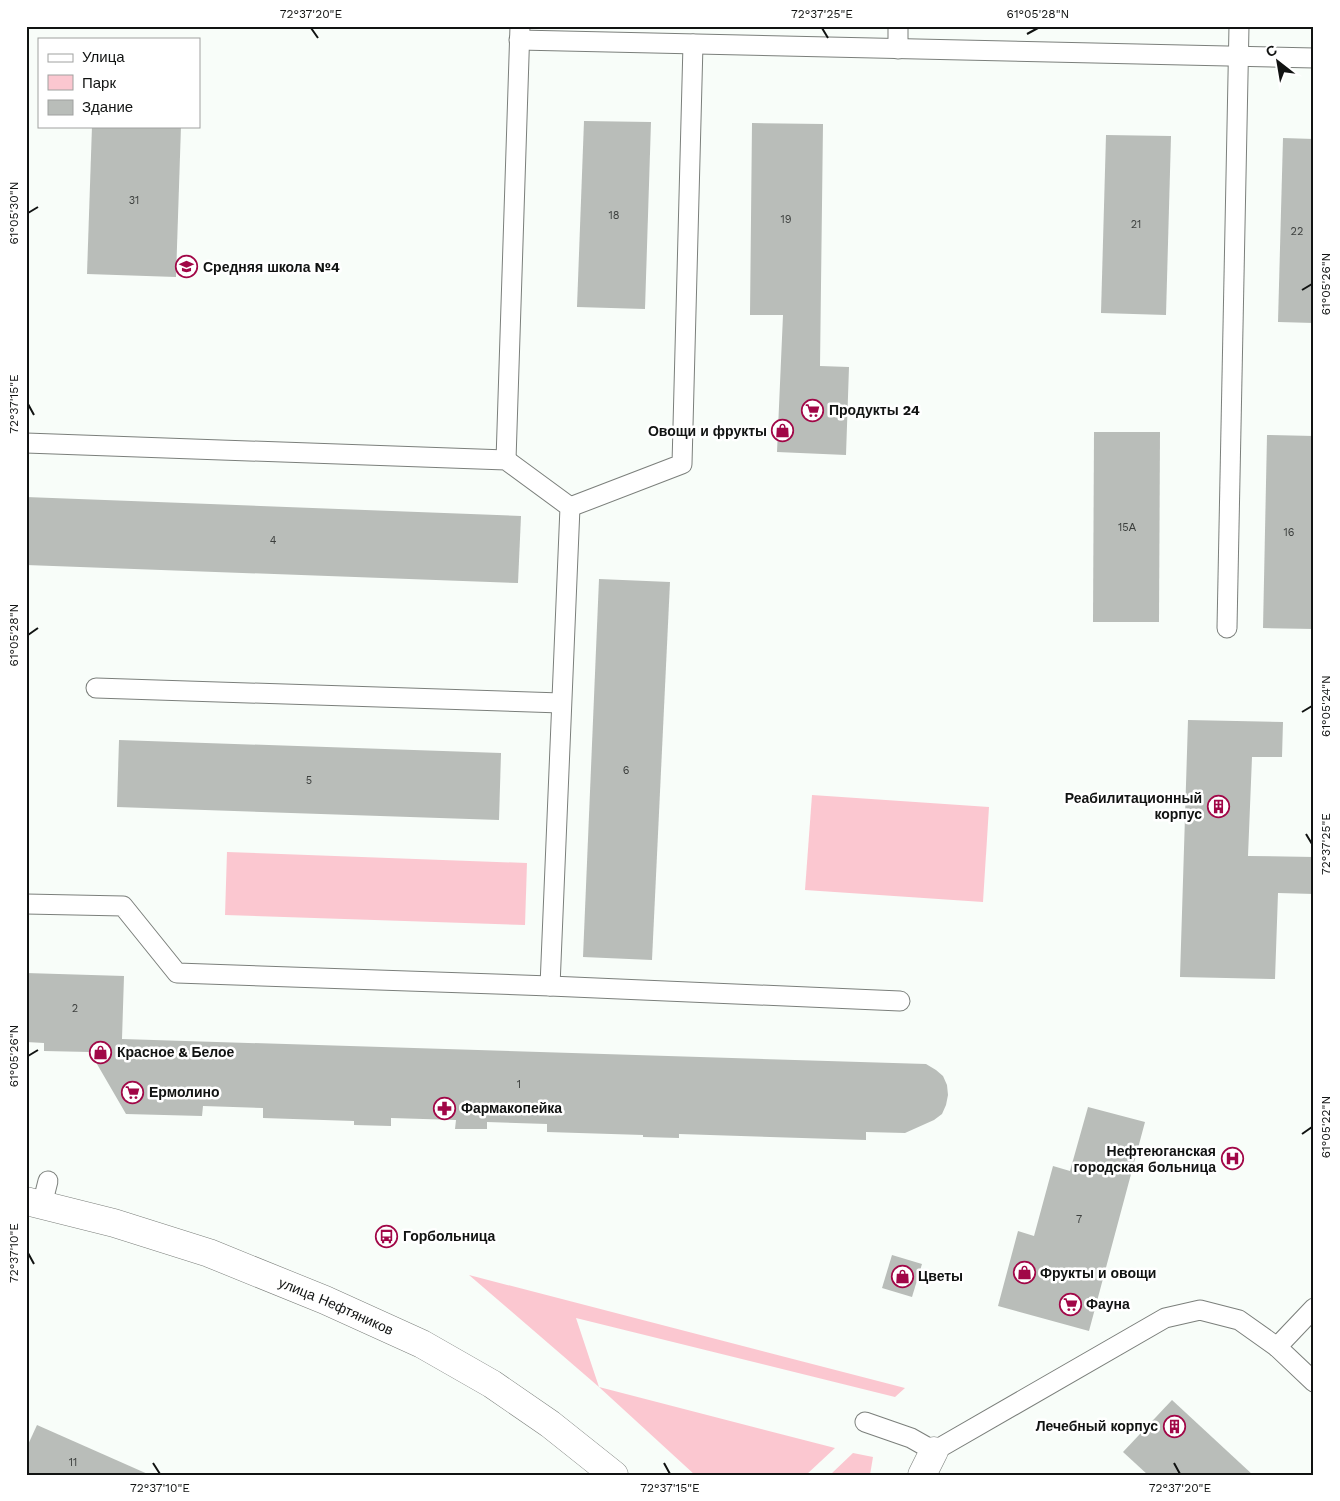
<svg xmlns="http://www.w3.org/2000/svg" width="1340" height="1501" viewBox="0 0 1340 1501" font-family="'Work Sans',sans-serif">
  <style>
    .green { fill: #fbc7d0 }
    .building { fill: #b9bdb9 }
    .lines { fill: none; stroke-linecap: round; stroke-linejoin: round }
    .lane-casing { stroke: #7b7f7b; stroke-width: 21 }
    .street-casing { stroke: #7b7f7b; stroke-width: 29 }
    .secondary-casing { stroke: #7b7f7b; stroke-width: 29 }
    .lane { stroke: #fff; stroke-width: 19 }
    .street { stroke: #fff; stroke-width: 28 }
    .secondary { stroke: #fff; stroke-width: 28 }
    .ticks { fill: none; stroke: #111312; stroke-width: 2 }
    .labels { text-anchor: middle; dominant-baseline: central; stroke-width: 5; stroke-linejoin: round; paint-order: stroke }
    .number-label { font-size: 11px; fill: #3b3e3c }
    .poi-label { font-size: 14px; font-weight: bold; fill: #111312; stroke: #fff; text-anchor: start }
    .street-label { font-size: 14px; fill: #111312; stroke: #fff }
    .neatline { fill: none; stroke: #111312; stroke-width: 2 }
    .ticks-label { font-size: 12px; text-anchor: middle; fill: #111312 }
  </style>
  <rect width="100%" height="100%" fill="#f8fdf9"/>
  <g class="green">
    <path d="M 812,795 L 989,807 L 983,902 L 805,890 Z"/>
    <path d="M 227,852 L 527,863 L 525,925 L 225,915 Z"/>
    <path d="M 469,1275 L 905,1388 L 895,1397 L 576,1318 L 599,1387 L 835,1448 L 806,1475 L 695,1475 L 599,1387 Z"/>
    <path d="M 853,1453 L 873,1457 L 870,1475 L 830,1475 Z"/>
  </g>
  <g class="building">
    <path d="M 584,121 L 651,122 L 645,309 L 577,307 Z"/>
    <path d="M 752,123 L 823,124 L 820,366 L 849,367 L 846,455 L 777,452 L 783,315 L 750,315 Z"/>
    <path d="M 92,126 L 181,126 L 176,277 L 87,274 Z"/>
    <path d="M 1106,135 L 1171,136 L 1166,315 L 1101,313 Z"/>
    <path d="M 1283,138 L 1314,139 L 1314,323 L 1278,322 Z"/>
    <path d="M 1094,432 L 1160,432 L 1159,622 L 1093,622 Z"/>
    <path d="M 1267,435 L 1314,436 L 1314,629 L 1263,628 Z"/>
    <path d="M 26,497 L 521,516 L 518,583 L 26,565 Z"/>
    <path d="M 599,579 L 670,582 L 652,960 L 583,957 Z"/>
    <path d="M 1188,720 L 1283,722 L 1282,757 L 1252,757 L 1248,856 L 1314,857 L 1314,894 L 1278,893 L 1275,979 L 1180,977 Z"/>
    <path d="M 119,740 L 501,753 L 499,820 L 117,807 Z"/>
    <path d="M 26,973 L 124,976 L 122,1039 L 926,1064 L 936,1070 L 943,1076 L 947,1085 L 948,1095 L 946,1105 L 942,1114 L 934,1120 L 905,1133 L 866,1132 L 866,1140 L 679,1134 L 679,1138 L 643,1137 L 643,1135 L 547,1132 L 547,1124 L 487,1122 L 487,1129 L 455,1129 L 456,1120 L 391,1118 L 391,1126 L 354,1125 L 354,1121 L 263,1118 L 263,1108 L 203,1106 L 202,1116 L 126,1114 L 90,1052 L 44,1051 L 44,1043 L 26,1042 Z"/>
    <path d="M 1088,1107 L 1145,1122 L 1089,1331 L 998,1306 L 1018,1231 L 1034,1236 L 1053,1166 L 1070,1171 Z"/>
    <path d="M 892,1255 L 922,1264 L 912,1297 L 882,1288 Z"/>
    <path d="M 1172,1400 L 1253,1475 L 1148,1475 L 1123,1452 Z"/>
    <path d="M 37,1425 L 150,1475 L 26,1475 L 26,1449 Z"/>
  </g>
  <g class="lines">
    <defs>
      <g id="lane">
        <path d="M 519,40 L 1314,58"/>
        <path d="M 898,49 L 898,26"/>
        <path d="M 26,443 L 506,460 L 570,507 L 550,986 L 177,973 L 123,906 L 26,904"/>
        <path d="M 506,460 L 520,26"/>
        <path d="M 570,507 L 682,464 L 693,44"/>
        <path d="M 1227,628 L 1239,26"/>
        <path d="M 96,688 L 561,703"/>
        <path d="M 550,986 L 900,1001"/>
        <path d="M 42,1205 L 48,1181"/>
        <path d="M 1277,1347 L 1314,1308"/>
        <path d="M 865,1422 L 911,1438 L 934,1451 L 1165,1318 L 1200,1310 L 1239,1320 L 1277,1347 L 1314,1382"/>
      </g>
      <path id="street" d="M 922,1475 L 934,1451"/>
      <g id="secondary">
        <path id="s1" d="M 26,1201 L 114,1223 L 209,1253 L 325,1300 L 422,1344 L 492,1384 L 550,1424 L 614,1475"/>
      </g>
    </defs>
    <use href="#lane" class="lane-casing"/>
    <use href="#street" class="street-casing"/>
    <use href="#secondary" class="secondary-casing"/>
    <use href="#lane" class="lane"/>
    <use href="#street" class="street"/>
    <use href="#secondary" class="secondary"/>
  </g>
  <path class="ticks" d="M 311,28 L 318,38M 822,28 L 828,38M 1027,34 L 1038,28M 28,213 L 38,207M 1302,290 L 1312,284M 28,404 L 34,415M 28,635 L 38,628M 1302,712 L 1312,706M 1306,834 L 1312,844M 28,1056 L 38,1050M 1302,1134 L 1312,1127M 28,1253 L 34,1264M 153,1463 L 160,1474M 664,1463 L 670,1474M 1174,1463 L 1180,1474"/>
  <defs>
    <symbol id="school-ring" viewBox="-11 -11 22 22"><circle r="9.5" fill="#fff" stroke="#a10747" stroke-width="1.5"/><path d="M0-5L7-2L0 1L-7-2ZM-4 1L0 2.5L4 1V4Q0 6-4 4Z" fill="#a10747"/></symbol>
    <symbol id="supermarket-ring" viewBox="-11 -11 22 22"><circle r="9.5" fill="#fff" stroke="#a10747" stroke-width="1.5"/><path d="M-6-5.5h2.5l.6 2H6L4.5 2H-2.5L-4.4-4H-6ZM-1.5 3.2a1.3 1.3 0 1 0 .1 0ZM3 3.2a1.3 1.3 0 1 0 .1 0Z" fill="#a10747"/></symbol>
    <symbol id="shop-ring" viewBox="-11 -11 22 22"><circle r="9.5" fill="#fff" stroke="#a10747" stroke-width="1.5"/><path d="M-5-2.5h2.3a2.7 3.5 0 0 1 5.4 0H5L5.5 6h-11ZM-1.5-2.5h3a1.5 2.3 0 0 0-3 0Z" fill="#a10747"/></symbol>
    <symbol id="building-ring" viewBox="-11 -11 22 22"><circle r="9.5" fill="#fff" stroke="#a10747" stroke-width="1.5"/><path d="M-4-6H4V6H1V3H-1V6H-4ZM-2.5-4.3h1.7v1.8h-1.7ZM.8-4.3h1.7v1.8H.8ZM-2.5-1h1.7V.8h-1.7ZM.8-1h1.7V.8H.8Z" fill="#a10747"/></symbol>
    <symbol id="pharmacy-ring" viewBox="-11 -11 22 22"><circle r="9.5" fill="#fff" stroke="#a10747" stroke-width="1.5"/><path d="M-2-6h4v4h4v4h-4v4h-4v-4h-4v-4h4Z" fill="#a10747"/></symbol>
    <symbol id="hospital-ring" viewBox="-11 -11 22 22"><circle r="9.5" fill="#fff" stroke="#a10747" stroke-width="1.5"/><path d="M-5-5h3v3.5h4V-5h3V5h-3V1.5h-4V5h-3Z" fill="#a10747"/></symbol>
    <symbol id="bus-ring" viewBox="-11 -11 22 22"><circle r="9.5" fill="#fff" stroke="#a10747" stroke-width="1.5"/><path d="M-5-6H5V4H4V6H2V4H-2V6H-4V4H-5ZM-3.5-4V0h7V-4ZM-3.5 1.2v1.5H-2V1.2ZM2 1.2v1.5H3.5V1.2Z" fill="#a10747"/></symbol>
  </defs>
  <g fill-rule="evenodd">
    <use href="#school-ring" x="174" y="254" width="25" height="25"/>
    <use href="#supermarket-ring" x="800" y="398" width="25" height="25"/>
    <use href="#shop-ring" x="770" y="418" width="25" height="25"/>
    <use href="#building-ring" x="1206" y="794" width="25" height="25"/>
    <use href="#shop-ring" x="88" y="1040" width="25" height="25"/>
    <use href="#supermarket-ring" x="120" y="1080" width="25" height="25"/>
    <use href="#pharmacy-ring" x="432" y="1096" width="25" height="25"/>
    <use href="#hospital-ring" x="1220" y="1146" width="25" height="25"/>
    <use href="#bus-ring" x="374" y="1224" width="25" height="25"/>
    <use href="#shop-ring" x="1012" y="1260" width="25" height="25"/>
    <use href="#shop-ring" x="890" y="1264" width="25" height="25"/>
    <use href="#supermarket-ring" x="1058" y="1292" width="25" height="25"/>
    <use href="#building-ring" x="1162" y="1414" width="25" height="25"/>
  </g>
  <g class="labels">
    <g class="number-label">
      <text x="134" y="200">31</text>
      <text x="614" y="215">18</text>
      <text x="786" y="219">19</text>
      <text x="1136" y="224">21</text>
      <text x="1297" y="231">22</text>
      <text x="1127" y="527">15А</text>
      <text x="1289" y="532">16</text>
      <text x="273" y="540">4</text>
      <text x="626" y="770">6</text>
      <text x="309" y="780">5</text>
      <text x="75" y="1008">2</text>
      <text x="519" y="1084">1</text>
      <text x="1079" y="1219">7</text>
      <text x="73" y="1462">11</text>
    </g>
    <g class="poi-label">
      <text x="203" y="267">Средняя школа №4</text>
      <text x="829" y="410">Продукты 24</text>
      <text x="767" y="431" text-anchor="end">Овощи и фрукты</text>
      <text x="1202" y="798" text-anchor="end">Реабилитационный<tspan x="1202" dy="16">корпус</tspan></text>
      <text x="117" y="1052">Красное &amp; Белое</text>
      <text x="149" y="1092">Ермолино</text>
      <text x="461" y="1108">Фармакопейка</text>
      <text x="1216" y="1151" text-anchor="end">Нефтеюганская<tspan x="1216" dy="16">городская больница</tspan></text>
      <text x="403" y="1236">Горбольница</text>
      <text x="1040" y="1273">Фрукты и овощи</text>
      <text x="918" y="1276">Цветы</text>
      <text x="1086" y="1304">Фауна</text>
      <text x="1158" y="1426" text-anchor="end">Лечебный корпус</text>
    </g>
    <g class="street-label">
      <text stroke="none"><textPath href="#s1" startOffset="328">улица Нефтяников</textPath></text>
    </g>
  </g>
  <rect width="1340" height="1501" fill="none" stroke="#ffffff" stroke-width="55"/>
  <rect x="38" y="38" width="162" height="90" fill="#ffffff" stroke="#a0a1a0"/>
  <rect x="48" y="54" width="25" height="8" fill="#ffffff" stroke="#a0a1a0"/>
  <text x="82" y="62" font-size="15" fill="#111312">Улица</text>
  <rect x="48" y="75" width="25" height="15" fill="#fbc7d0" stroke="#a0a1a0"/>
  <text x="82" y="88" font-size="15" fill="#111312">Парк</text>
  <rect x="48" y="100" width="25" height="15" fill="#b9bdb9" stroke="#a0a1a0"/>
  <text x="82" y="112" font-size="15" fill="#111312">Здание</text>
  <g transform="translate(1278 62) rotate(329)" stroke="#ffffff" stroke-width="4" paint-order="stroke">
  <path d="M0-4L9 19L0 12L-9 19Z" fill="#111312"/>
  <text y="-8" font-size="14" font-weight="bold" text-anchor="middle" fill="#111312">С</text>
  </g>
  <rect x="28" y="28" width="1284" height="1446" class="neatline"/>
  <g class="ticks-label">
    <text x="311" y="18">72°37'20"E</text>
    <text x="822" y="18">72°37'25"E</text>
    <text x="1038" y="18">61°05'28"N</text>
    <text transform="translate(14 213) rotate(-90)" y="4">61°05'30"N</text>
    <text transform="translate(1326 284) rotate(-90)" y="4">61°05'26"N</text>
    <text transform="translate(14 404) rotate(-90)" y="4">72°37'15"E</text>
    <text transform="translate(14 635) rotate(-90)" y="4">61°05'28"N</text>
    <text transform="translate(1326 706) rotate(-90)" y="4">61°05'24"N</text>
    <text transform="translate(1326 844) rotate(-90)" y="4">72°37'25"E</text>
    <text transform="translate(14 1056) rotate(-90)" y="4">61°05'26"N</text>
    <text transform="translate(1326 1127) rotate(-90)" y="4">61°05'22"N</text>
    <text transform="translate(14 1253) rotate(-90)" y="4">72°37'10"E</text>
    <text x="160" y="1492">72°37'10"E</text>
    <text x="670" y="1492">72°37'15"E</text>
    <text x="1180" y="1492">72°37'20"E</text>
  </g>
</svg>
